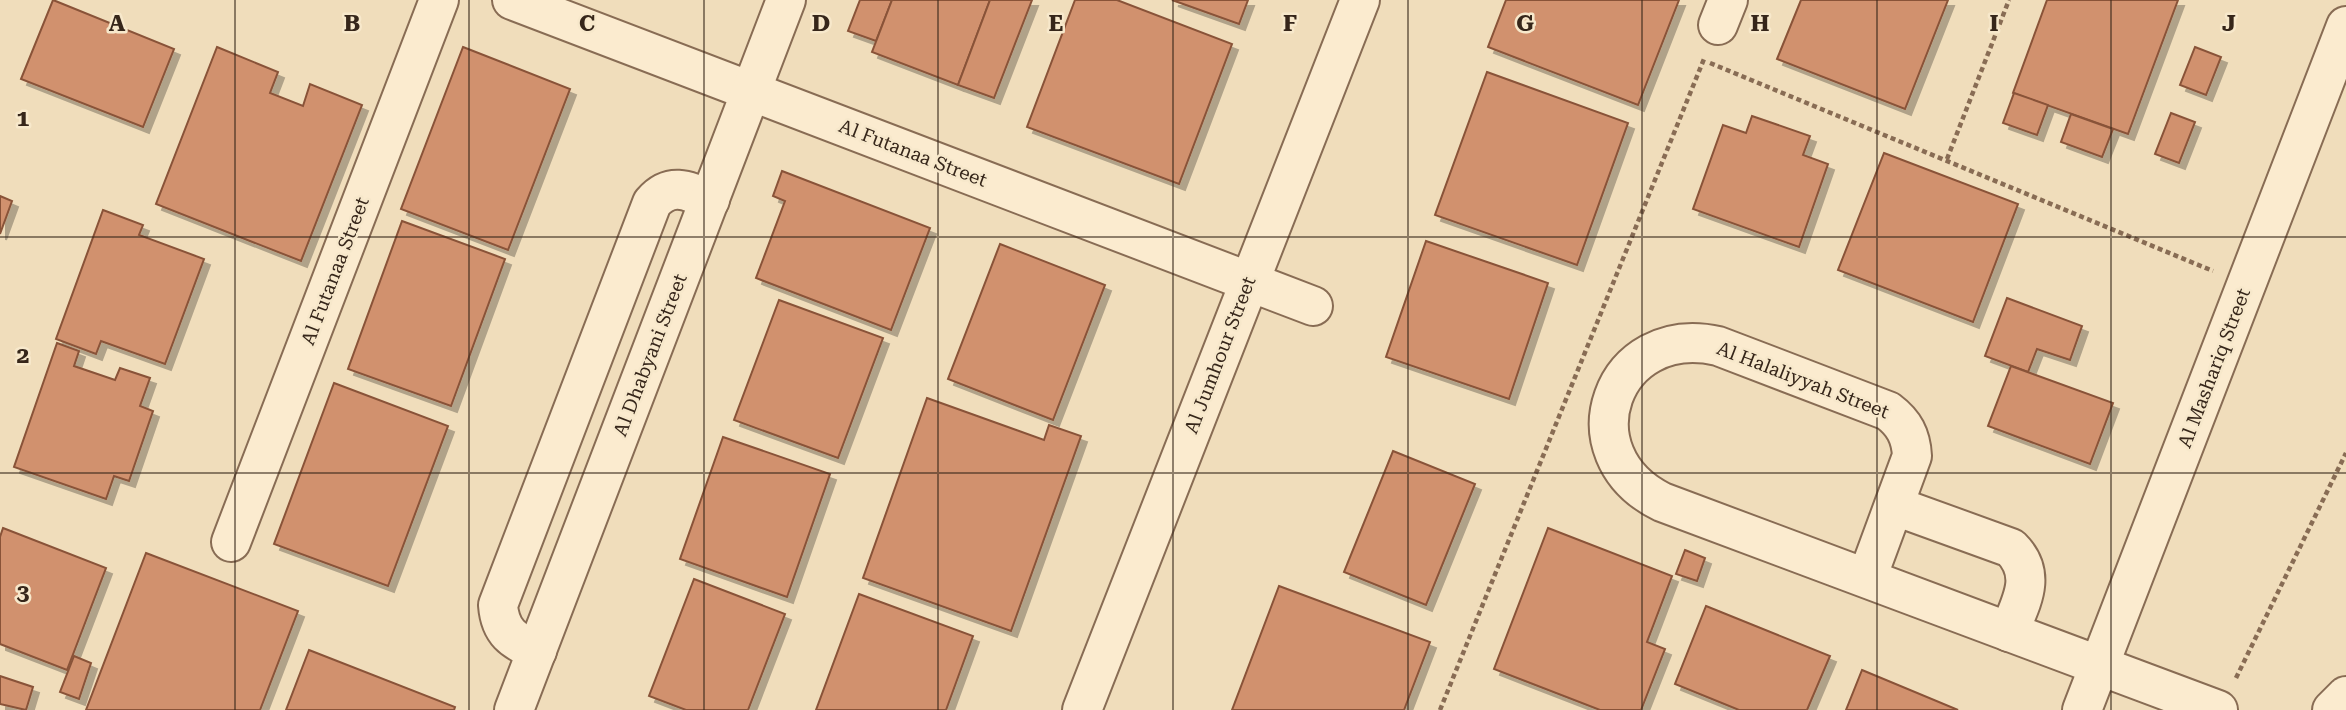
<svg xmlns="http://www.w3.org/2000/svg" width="2346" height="710" viewBox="0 0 2346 710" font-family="'Roboto Serif',serif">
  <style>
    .building { fill: #d1916e; stroke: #895339; stroke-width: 2; filter: url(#shadow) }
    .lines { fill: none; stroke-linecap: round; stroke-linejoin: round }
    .minor-casing { stroke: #886c54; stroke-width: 42 }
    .path { stroke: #886c54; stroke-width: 4.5; stroke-dasharray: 5 3.5; stroke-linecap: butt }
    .minor { stroke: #fbebcf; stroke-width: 38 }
    .grid { fill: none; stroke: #36261a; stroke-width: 2; stroke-opacity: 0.55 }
    .labels { text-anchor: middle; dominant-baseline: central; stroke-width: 5; stroke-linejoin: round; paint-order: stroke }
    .street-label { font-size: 19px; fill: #36261a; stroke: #f7e8cb }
    .grid-label { font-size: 23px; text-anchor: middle; font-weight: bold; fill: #36261a; stroke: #f7e8cb; stroke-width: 5; stroke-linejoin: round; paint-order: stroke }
  </style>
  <defs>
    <filter id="shadow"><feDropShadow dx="6" dy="6" stdDeviation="0" flood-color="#0004"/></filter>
  </defs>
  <rect width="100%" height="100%" fill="#f0ddbb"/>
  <g class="building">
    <path d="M 53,0 L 174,49 L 143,127 L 21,79 Z"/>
    <path d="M 860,0 L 892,0 L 876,41 L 848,31 Z"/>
    <path d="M 892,0 L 990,0 L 958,85 L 872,52 Z"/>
    <path d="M 990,0 L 1032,0 L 994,98 L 958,85 Z"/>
    <path d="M 1075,0 L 1117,0 L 1232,44 L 1179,184 L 1027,127 Z"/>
    <path d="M 1172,0 L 1248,0 L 1239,24 Z"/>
    <path d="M 1506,0 L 1679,0 L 1638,105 L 1488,47 Z"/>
    <path d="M 1801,0 L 1948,0 L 1905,109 L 1777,59 Z"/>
    <path d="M 2047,0 L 2178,0 L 2128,134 L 2013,93 Z"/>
    <path d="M 217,47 L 278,72 L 270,93 L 303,106 L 310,84 L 362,105 L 301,261 L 156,204 Z"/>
    <path d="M 463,47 L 570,89 L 508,250 L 401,209 Z"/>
    <path d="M 2195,47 L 2221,57 L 2206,95 L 2180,85 Z"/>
    <path d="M 1487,72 L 1628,123 L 1577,265 L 1435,215 Z"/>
    <path d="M 2014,93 L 2048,105 L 2037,135 L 2003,123 Z"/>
    <path d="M 2171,113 L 2195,122 L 2179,163 L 2155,154 Z"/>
    <path d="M 2071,114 L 2113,129 L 2102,157 L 2061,142 Z"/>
    <path d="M 1752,116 L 1810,136 L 1803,155 L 1828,164 L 1799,247 L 1693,209 L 1723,125 L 1746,133 Z"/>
    <path d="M 1884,153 L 2018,204 L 1973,322 L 1838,270 Z"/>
    <path d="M 782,171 L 930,228 L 891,330 L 756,278 L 785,201 L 773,196 Z"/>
    <path d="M 0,196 L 12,201 L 0,234 Z"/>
    <path d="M 103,210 L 143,225 L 139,235 L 204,259 L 165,364 L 101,341 L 96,354 L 56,339 Z"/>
    <path d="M 402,221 L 505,259 L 451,406 L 348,369 Z"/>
    <path d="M 1426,241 L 1548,283 L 1509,399 L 1386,357 Z"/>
    <path d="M 1000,244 L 1105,285 L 1053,420 L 948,379 Z"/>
    <path d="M 2007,298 L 2082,326 L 2070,360 L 2037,349 L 2028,372 L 1985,356 Z"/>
    <path d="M 779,300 L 883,338 L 838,458 L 734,420 Z"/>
    <path d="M 57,343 L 79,351 L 74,366 L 115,380 L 120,368 L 150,378 L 140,406 L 153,411 L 129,481 L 114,476 L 106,499 L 14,467 Z"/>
    <path d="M 2011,366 L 2113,403 L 2090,464 L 1988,426 Z"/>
    <path d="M 334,383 L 448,426 L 388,586 L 274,544 Z"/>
    <path d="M 927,398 L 1044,440 L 1049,425 L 1081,436 L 1011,631 L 863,578 Z"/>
    <path d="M 723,437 L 830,474 L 787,597 L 680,559 Z"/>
    <path d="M 1393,451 L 1475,484 L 1426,605 L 1344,572 Z"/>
    <path d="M 3,528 L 106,568 L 67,670 L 0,644 L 0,537 Z"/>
    <path d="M 1548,528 L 1672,576 L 1647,642 L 1665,649 L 1641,710 L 1600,710 L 1494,669 Z"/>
    <path d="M 1685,550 L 1705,558 L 1697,581 L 1676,574 Z"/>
    <path d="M 146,553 L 298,611 L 260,710 L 86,710 Z"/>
    <path d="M 694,579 L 785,614 L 748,710 L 686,710 L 649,696 Z"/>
    <path d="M 1279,586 L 1430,642 L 1404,710 L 1232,710 Z"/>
    <path d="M 859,594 L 973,636 L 946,710 L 816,710 Z"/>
    <path d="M 1706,606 L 1830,656 L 1807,710 L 1739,710 L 1675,684 Z"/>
    <path d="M 309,650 L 455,707 L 454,710 L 286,710 Z"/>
    <path d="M 74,656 L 91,663 L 79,699 L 60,692 Z"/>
    <path d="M 1862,670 L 1958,710 L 1846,710 Z"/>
    <path d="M 0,676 L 33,687 L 26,710 L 0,704 Z"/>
  </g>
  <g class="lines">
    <defs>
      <g id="minor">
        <path d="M 512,0 L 1313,306"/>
        <path d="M 1718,25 L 1728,0"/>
        <path d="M 1895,506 L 2011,548 C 2038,575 2021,602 2009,632"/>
        <path d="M 231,542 L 439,0"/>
        <path d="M 1867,578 L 1912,456 C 1911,436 1904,423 1888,411 L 1718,346 C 1611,322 1565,454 1662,502 L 2218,710"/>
        <path d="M 537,651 C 513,641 500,632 498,605 L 652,203 C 670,182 687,190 710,200"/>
        <path d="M 514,710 L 786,0"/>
        <path d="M 1082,710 L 1360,0"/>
        <path d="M 2082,710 L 2346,26"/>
        <path d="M 2332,710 L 2346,696"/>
      </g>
    </defs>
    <use href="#minor" class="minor-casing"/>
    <g class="path">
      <path d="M 1710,63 L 2213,271"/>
      <path d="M 1947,159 L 2009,0"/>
      <path d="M 2236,678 L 2346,453"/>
      <path d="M 1440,710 L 1704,59"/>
    </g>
    <use href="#minor" class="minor"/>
  </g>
  <path class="grid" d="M 235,0 L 235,710M 469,0 L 469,710M 704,0 L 704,710M 938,0 L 938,710M 1173,0 L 1173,710M 1408,0 L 1408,710M 1642,0 L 1642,710M 1877,0 L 1877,710M 2111,0 L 2111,710M 0,237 L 2346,237M 0,473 L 2346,473"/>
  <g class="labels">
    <g class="street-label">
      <text transform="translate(913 153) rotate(21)">Al Futanaa Street</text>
      <text transform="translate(335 271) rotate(-69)">Al Futanaa Street</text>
      <text transform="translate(650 355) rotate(-69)">Al Dhabyani Street</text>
      <text transform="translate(1220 355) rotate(-69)">Al Jumhour Street</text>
      <text transform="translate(2214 368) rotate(-69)">Al Mashariq Street</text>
      <text transform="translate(1803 380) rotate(21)">Al Halaliyyah Street</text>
    </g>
  </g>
  <g class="grid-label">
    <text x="117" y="31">A</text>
    <text x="352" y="31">B</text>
    <text x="587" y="31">C</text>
    <text x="821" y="31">D</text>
    <text x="1056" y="31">E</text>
    <text x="1290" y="31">F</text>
    <text x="1525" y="31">G</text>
    <text x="1760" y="31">H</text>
    <text x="1994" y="31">I</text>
    <text x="2229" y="31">J</text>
    <text x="23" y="126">1</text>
    <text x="23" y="363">2</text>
    <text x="23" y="600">3</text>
  </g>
</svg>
